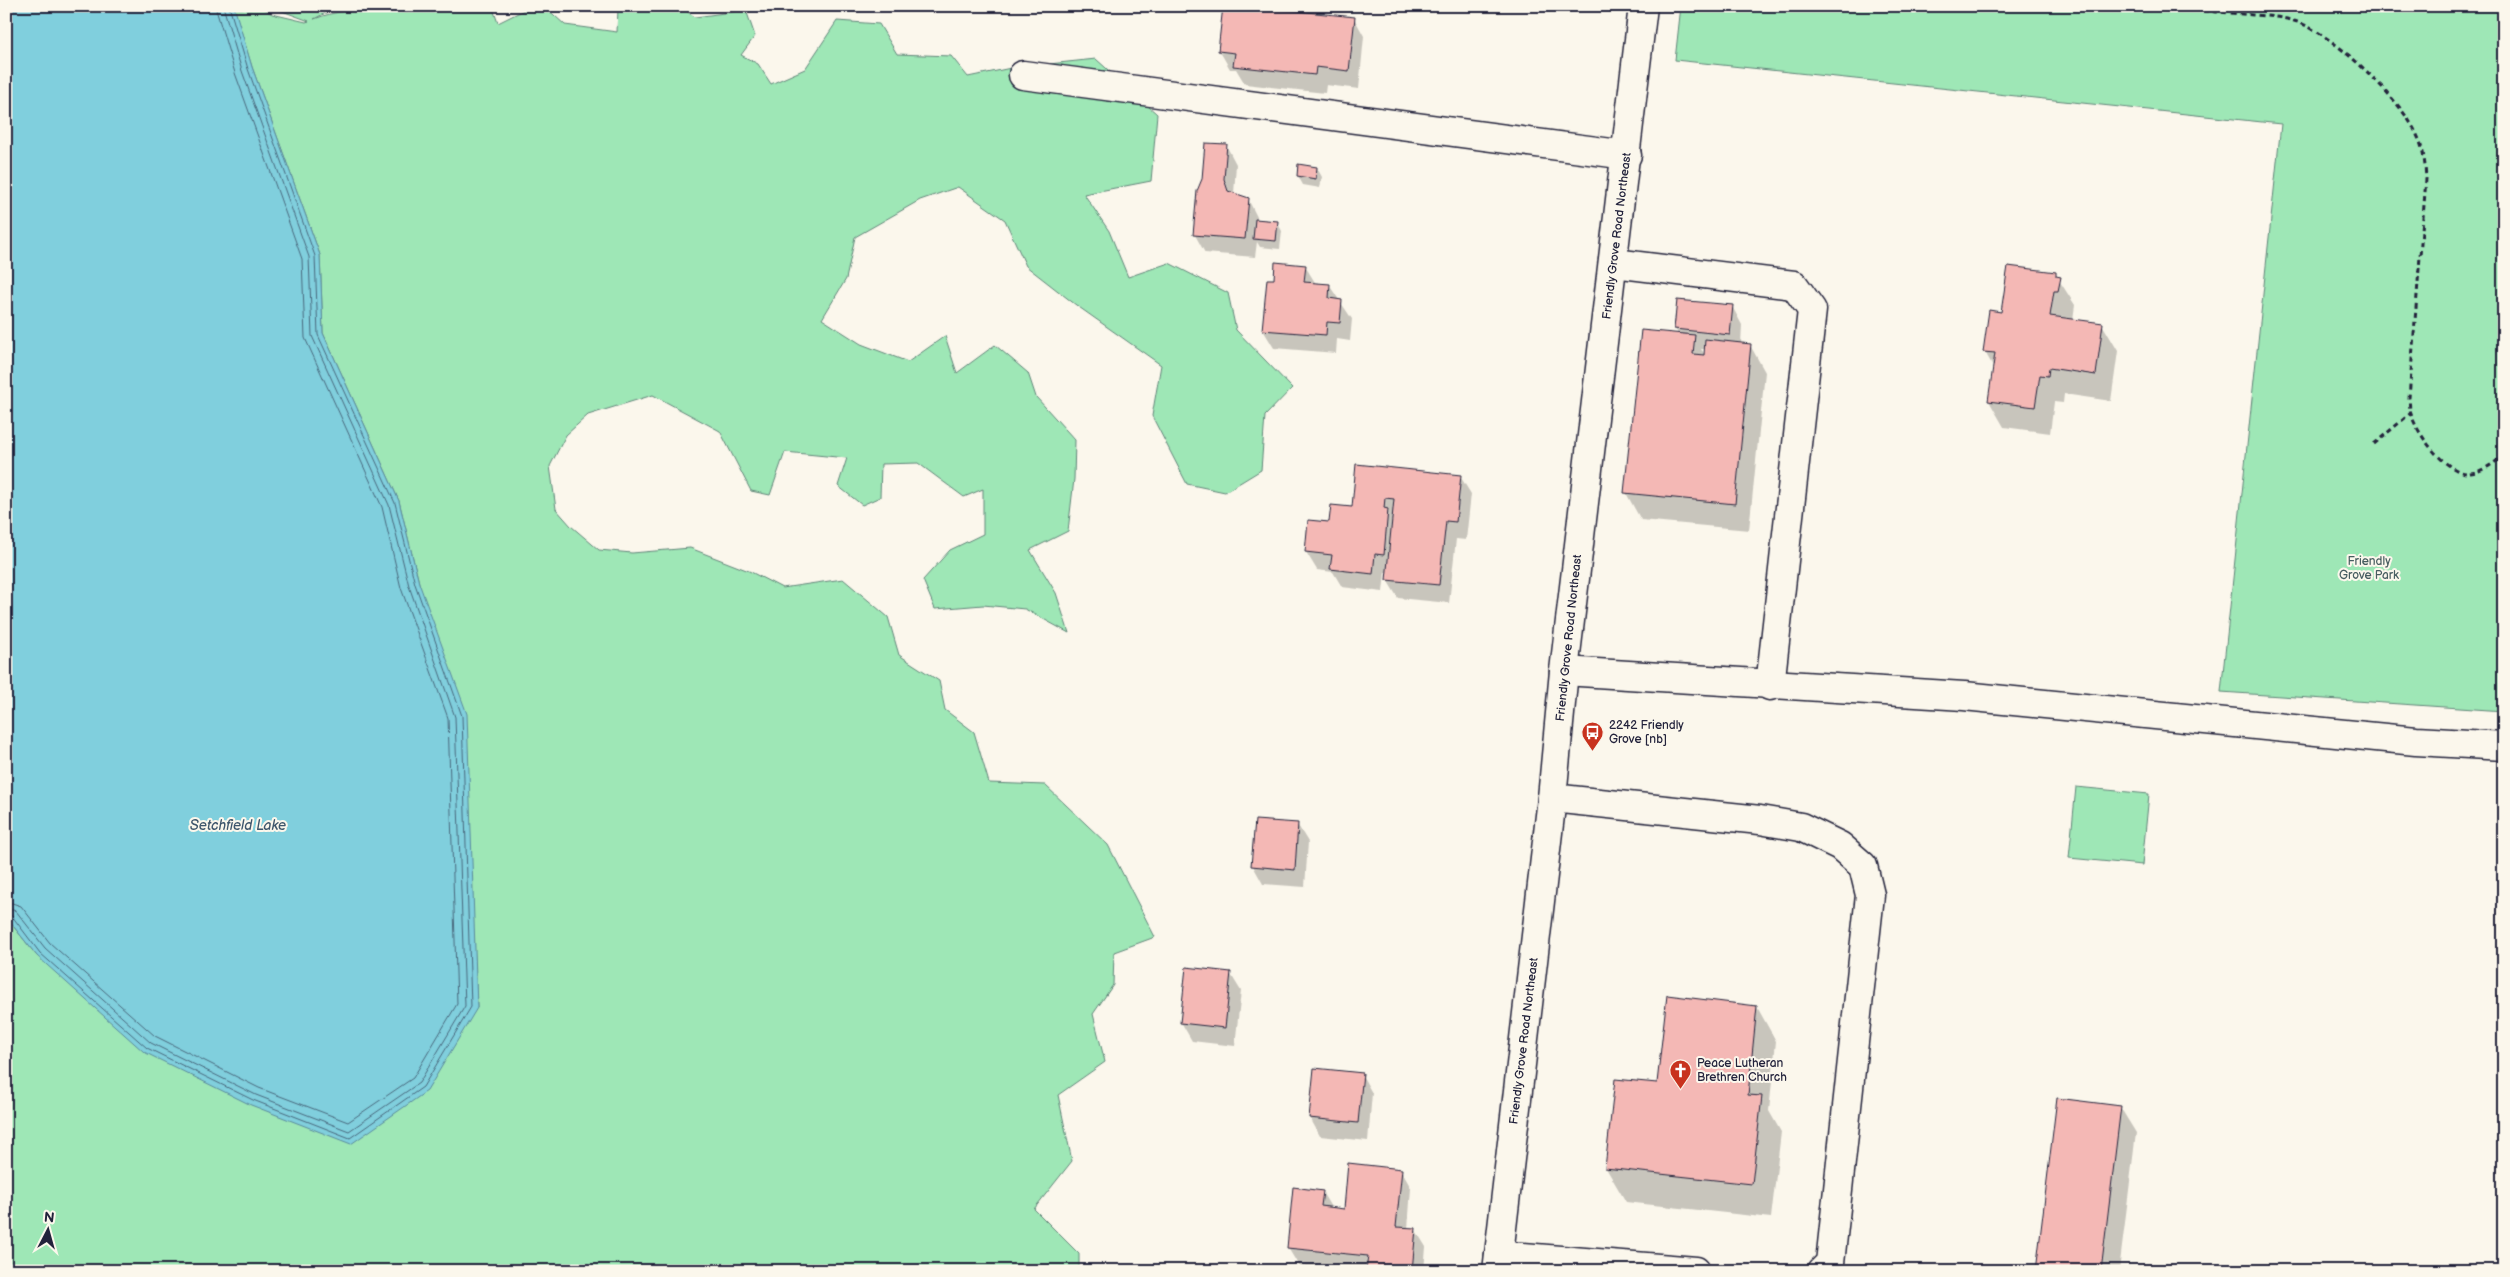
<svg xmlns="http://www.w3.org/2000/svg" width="2510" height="1277" viewBox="0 0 2510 1277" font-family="'Balsamiq Sans',sans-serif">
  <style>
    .green { fill: #9ee7b6; stroke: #608478 }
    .water { fill: #80cfdd; stroke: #5a8a9c }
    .shadow { fill: #0003; fill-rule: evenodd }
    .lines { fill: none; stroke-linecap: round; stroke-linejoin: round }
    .shore { stroke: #48677c; stroke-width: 1 }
    .building { fill: #f4b8b5; stroke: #22223b }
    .minor-casing { stroke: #22223b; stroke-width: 31 }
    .path { stroke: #22223b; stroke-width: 3; stroke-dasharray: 5 4; stroke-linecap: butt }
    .minor { stroke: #fbf7ec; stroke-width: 28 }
    .labels { text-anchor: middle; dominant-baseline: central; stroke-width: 4; stroke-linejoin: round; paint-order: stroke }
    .street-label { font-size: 12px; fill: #22223b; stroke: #fbf7ec }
    .park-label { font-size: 12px; fill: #475d60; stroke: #fbf7ec }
    .poi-label { font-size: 12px; fill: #22223b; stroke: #fbf7ec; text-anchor: start }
    .water-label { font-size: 14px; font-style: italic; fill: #3e566c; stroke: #fbf7ec }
  </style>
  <rect width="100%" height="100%" fill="#fbf7ec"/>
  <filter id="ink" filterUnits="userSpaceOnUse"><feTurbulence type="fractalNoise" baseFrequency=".02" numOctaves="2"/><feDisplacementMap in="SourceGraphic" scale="10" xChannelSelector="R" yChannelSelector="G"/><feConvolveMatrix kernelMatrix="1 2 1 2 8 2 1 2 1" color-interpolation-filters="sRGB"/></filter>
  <g filter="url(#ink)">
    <g class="green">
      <path d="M 252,6 L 260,6 L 272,14 L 306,22 L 309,21 L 269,6 L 339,6 L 314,19 C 360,2 387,14 433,12 L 373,6 L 438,6 L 435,12 L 440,6 L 492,6 L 498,23 L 532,6 L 544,6 L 565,25 L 617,32 L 618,9 L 622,6 L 679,6 L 695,17 L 746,10 L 755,36 L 741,55 L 758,64 L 771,84 L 805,69 L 837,21 L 879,24 L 897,54 L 951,56 L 968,77 L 1011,68 L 1096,59 L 1157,114 L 1151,181 L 1084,194 L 1109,231 L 1128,277 L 1169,263 L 1228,293 L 1236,330 L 1292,388 L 1265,416 L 1261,470 L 1225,492 L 1187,484 L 1152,416 L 1161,365 L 1076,305 L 1026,266 L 1005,220 L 958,187 L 920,200 L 855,237 L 846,279 L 822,319 L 861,344 L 908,362 L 945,336 L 957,373 L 995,345 L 1028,373 L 1036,397 L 1075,440 L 1074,479 L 1068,531 L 1030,550 L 1056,593 L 1069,633 L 1025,609 L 983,605 L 935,609 L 923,580 L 950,550 L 983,534 L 983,489 L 964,497 L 918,463 L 881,464 L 880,497 L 862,505 L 838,486 L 847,458 L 785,452 L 770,495 L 751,491 L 720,431 L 653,395 L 588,415 L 566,435 L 550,466 L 556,509 L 571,526 L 599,550 L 632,553 L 690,548 L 749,571 L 782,588 L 843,579 L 888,617 L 899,655 L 939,681 L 945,710 L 974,732 L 989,783 L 1045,785 L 1108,845 L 1155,937 L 1114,952 L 1113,985 L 1093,1014 L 1105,1062 L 1058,1095 L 1072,1161 L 1034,1209 L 1079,1254 L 1079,1271 L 6,1271 L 6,917 L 37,956 L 477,1008 L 472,894 L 419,583 L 399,501 L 323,333 L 320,255 L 252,67 L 234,8 L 251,9 Z"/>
      <path d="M 1681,6 L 2504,6 L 2504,711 L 2221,692 L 2281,124 L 1675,60 Z"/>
      <path d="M 2076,787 L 2149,794 L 2142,865 L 2069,858 Z"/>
    </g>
    <path class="water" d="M 6,6 L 234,6 L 252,67 L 320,255 L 323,333 L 399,501 L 419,583 L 467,714 L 477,1008 L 427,1091 L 351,1144 L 251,1105 L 144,1052 L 37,956 L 6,917 Z"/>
    <g class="shadow">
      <path d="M 1354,18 L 1364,36 L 1359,89 L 1326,85 L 1325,93 L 1245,84 L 1236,69 L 1230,69 L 1219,50 Z"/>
      <path d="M 1226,145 L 1236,164 L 1234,194 L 1248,199 L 1259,221 L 1277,222 L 1282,231 L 1280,249 L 1260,247 L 1257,242 L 1255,257 L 1205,253 L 1195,235 Z"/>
      <path d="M 1317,168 L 1322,177 L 1320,188 L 1303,185 L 1298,176 Z"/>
      <path d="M 1305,266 L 1316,284 L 1329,285 L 1352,319 L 1350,341 L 1337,339 L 1336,353 L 1274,348 L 1263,330 L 1275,280 Z"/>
      <path d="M 2055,274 L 2075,305 L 2073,320 L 2102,324 L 2118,351 L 2111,401 L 2064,394 L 2063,403 L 2054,402 L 2050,433 L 2004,427 L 1989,401 L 1994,368 L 1985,352 L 2002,314 Z"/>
      <path d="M 1732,306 L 1742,325 L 1741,344 L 1750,345 L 1765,372 L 1749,530 L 1641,520 L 1626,493 L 1679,335 L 1675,329 ZM 1701,349 L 1706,349 L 1705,355 Z"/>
      <path d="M 1358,465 L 1460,476 L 1471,494 L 1466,540 L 1456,539 L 1449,603 L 1398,598 L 1387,580 L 1388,572 L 1385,572 L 1383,592 L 1342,587 L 1333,572 L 1317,570 L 1306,552 L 1330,523 L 1353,509 Z"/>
      <path d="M 1297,824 L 1308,842 L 1305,887 L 1263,884 L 1253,866 Z"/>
      <path d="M 1230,973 L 1241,991 L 1235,1046 L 1192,1041 L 1181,1022 Z"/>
      <path d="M 1757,1007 L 1776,1041 L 1769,1111 L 1781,1132 L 1771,1218 L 1626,1202 L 1606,1168 L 1658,1084 Z"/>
      <path d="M 1315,1070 L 1362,1075 L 1372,1093 L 1368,1141 L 1320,1136 L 1310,1118 Z"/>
      <path d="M 2120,1107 L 2136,1133 L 2119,1271 L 2037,1271 Z"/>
      <path d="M 1401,1170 L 1411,1188 L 1408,1229 L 1415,1229 L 1426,1247 L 1424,1271 L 1347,1271 L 1299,1266 L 1288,1248 L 1322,1192 L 1332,1209 L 1345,1210 Z"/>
    </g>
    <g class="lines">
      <g class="shore">
        <path d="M 6,901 L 21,906 L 50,943 L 155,1036 L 259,1088 L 348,1122 L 413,1078 L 457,1004 L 448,718 L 401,588 L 382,507 L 305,338 L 302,259 L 235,73 L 215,6"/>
        <path d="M 6,908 L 16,911 L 45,948 L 151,1043 L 256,1095 L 349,1131 L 419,1083 L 465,1006 L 455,717 L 409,586 L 389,505 L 312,336 L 309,257 L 242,71 L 223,6"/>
        <path d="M 6,914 L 12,916 L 40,953 L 147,1048 L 253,1100 L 350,1138 L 423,1087 L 471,1007 L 462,716 L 415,584 L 395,503 L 318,335 L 315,256 L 248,69 L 229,6"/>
      </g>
    </g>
    <g class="building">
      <path d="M 1223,6 L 1248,6 L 1355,17 L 1349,71 L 1316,67 L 1315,75 L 1233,66 L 1235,53 L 1218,51 Z"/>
      <path d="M 1205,143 L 1227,144 L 1224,179 L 1228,191 L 1249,198 L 1245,239 L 1193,235 L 1197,191 L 1202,179 Z"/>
      <path d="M 1298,164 L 1317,167 L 1316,179 L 1297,176 Z"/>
      <path d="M 1255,219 L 1278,221 L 1276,241 L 1253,239 Z"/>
      <path d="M 1275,262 L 1306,265 L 1304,282 L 1330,284 L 1329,298 L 1342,300 L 1340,323 L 1327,322 L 1326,335 L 1262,330 L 1267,279 L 1274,279 Z"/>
      <path d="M 2008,266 L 2056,272 L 2056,276 L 2061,277 L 2058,291 L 2054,291 L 2050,316 L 2103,323 L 2096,375 L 2049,368 L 2048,376 L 2040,375 L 2035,407 L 1988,401 L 1995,353 L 1983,352 L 1989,310 L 2001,312 Z"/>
      <path d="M 1677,300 L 1733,305 L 1730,335 L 1674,329 Z"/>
      <path d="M 1641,330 L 1695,335 L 1693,354 L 1704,355 L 1705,339 L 1751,344 L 1735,504 L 1624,493 Z"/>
      <path d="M 1356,464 L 1461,475 L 1456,522 L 1446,521 L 1439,585 L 1386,580 L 1394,499 L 1385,498 L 1384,508 L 1388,509 L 1384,555 L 1375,554 L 1373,574 L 1330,569 L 1332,555 L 1305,552 L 1308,520 L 1329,522 L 1331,505 L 1352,507 Z"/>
      <path d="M 1255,820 L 1298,823 L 1295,870 L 1251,866 Z"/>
      <path d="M 1186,967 L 1231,972 L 1225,1028 L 1180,1023 Z"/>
      <path d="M 1667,995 L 1757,1006 L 1748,1095 L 1762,1096 L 1752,1184 L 1605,1168 L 1615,1079 L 1657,1083 Z"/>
      <path d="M 1314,1068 L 1363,1073 L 1358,1123 L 1309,1118 Z"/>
      <path d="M 2057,1098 L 2121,1106 L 2101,1271 L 2036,1271 Z"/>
      <path d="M 1348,1163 L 1402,1169 L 1396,1227 L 1416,1228 L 1412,1271 L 1366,1271 L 1368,1256 L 1287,1248 L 1293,1187 L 1323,1191 L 1321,1206 L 1344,1209 Z"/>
    </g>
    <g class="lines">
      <defs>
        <g id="minor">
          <path d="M 1023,75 L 1627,155"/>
          <path d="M 1614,263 L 1794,285 L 1812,310 L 1770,686"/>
          <path d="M 1564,671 L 1964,696 L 2416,741 L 2504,746"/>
          <path d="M 1552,798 L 1760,820 L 1801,827 L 1840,846 L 1863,866 L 1870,895 L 1830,1263 L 1822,1271"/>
          <path d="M 1499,1255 L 1696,1271"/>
          <path d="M 1497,1271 L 1552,798 L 1564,671 L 1643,6"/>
        </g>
      </defs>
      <use href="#minor" class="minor-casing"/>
      <g class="path">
        <path d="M 2159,6 C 2190,10 2222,12 2253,15 C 2267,16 2281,17 2294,21 C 2331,31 2402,100 2417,135 C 2424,149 2425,164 2426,179 L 2409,398 C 2410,403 2409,409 2411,414 C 2417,434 2447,475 2470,473 C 2483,472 2493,463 2504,456"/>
        <path d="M 2374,444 L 2411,413"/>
      </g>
      <use href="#minor" class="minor"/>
    </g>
  </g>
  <defs>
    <symbol id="bus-pin" viewBox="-11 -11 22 30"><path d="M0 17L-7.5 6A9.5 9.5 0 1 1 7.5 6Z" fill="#c8321e" stroke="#fbf7ec"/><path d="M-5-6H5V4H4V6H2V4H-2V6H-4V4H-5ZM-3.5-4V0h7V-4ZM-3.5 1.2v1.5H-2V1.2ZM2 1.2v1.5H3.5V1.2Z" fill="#fff"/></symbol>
    <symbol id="church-pin" viewBox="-11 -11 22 30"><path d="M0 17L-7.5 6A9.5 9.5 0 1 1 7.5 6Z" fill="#c8321e" stroke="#fbf7ec"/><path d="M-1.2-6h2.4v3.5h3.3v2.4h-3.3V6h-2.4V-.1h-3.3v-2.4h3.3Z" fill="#fff"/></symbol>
  </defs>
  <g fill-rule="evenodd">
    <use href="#bus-pin" x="1580" y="720" width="25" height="34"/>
    <use href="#church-pin" x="1668" y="1058" width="25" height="34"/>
  </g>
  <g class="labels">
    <g class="street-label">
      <text transform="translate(1617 236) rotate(-83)">Friendly Grove Road Northeast</text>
      <text transform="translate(1569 638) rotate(-84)">Friendly Grove Road Northeast</text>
      <text transform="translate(1524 1041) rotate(-83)">Friendly Grove Road Northeast</text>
    </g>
    <g class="park-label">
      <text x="2369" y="561">Friendly<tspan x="2369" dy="14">Grove Park</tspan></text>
    </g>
    <g class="poi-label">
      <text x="1609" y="725">2242 Friendly<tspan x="1609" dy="14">Grove [nb]</tspan></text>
      <text x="1697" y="1063">Peace Lutheran<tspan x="1697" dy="14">Brethren Church</tspan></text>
    </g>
    <g class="water-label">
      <text x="238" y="825">Setchfield Lake</text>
    </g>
  </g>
  <rect width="2510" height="1277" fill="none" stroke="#fbf7ec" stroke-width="25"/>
  <rect x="12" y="12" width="2485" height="1252" fill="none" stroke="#22223b" stroke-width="2" filter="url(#ink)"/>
  <g transform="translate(48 1230) rotate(6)" stroke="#fbf7ec" stroke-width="4" paint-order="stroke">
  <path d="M0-4L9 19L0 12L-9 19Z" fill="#22223b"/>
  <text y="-8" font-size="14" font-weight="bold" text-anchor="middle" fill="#22223b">N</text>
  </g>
</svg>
